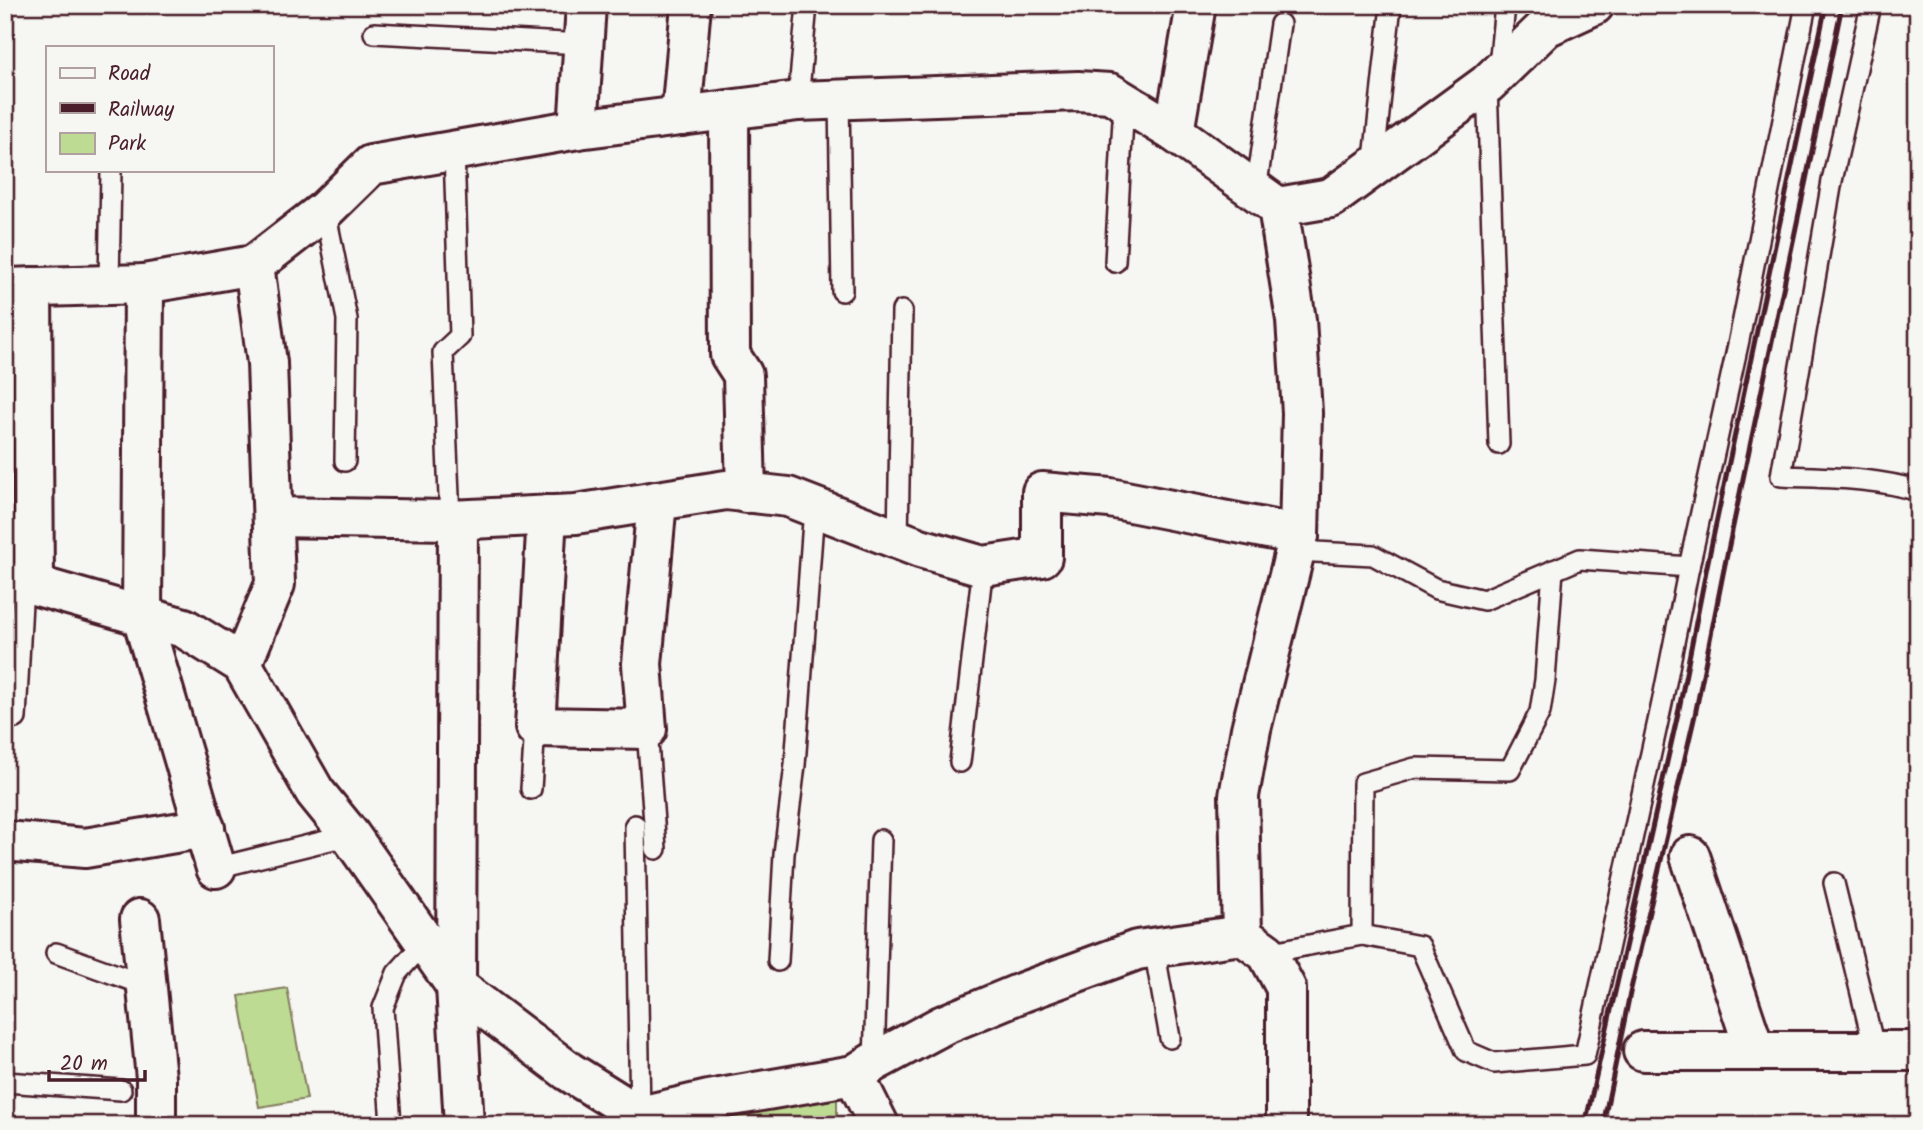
<svg xmlns="http://www.w3.org/2000/svg" width="1923" height="1130" viewBox="0 0 1923 1130" font-family="Kalam,sans-serif">
  <style>
    .green { fill: #bddb93; stroke: #847d5f; stroke-width: 2 }
    .lines { fill: none; stroke-linecap: round; stroke-linejoin: round }
    .lane-casing { stroke: #4a1f2b; stroke-width: 24 }
    .street-casing { stroke: #4a1f2b; stroke-width: 44 }
    .lane { stroke: #f6f6f2; stroke-width: 19 }
    .street { stroke: #f6f6f2; stroke-width: 38 }
    .rail { stroke: #4a1f2b; stroke-width: 5 }
  </style>
  <rect width="100%" height="100%" fill="#f6f6f2"/>
  <filter id="ink" filterUnits="userSpaceOnUse"><feTurbulence type="fractalNoise" baseFrequency=".0143" numOctaves="2"/><feDisplacementMap in="SourceGraphic" scale="14" xChannelSelector="R" yChannelSelector="G"/><feConvolveMatrix kernelMatrix="1 2 1 2 8 2 1 2 1" color-interpolation-filters="sRGB"/></filter>
  <g filter="url(#ink)">
    <g class="green">
      <path d="M 287,988 L 307,1099 L 259,1107 L 239,996 Z"/>
      <path d="M 837,1092 L 837,1125 L 691,1125 L 691,1121 Z"/>
    </g>
    <g class="lines">
      <defs>
        <g id="lane">
          <path d="M 1871,5 L 1832,181 L 1781,476 C 1827,478 1874,477 1918,491"/>
          <path d="M 374,33 L 583,44"/>
          <path d="M 1499,67 L 1505,5"/>
          <path d="M 1487,84 L 1499,444"/>
          <path d="M 839,99 L 842,291"/>
          <path d="M 798,101 L 807,5"/>
          <path d="M 1373,168 L 1391,5"/>
          <path d="M 1256,191 L 1280,24"/>
          <path d="M 325,210 L 347,319 L 345,461"/>
          <path d="M 1115,262 L 1124,102"/>
          <path d="M 109,285 L 111,170"/>
          <path d="M 450,520 L 443,352 L 460,336 L 454,151"/>
          <path d="M 898,540 L 902,311"/>
          <path d="M 1296,551 L 1373,555 L 1436,589 L 1484,600 L 1580,559 L 1689,567 L 1739,340 L 1806,5"/>
          <path d="M 16,718 L 23,583"/>
          <path d="M 647,729 L 656,849"/>
          <path d="M 960,762 L 983,566"/>
          <path d="M 531,789 L 535,727"/>
          <path d="M 635,825 L 640,1116"/>
          <path d="M 216,868 L 350,835"/>
          <path d="M 1834,883 L 1875,1051"/>
          <path d="M 1362,935 L 1363,783 L 1415,768 L 1510,770 L 1540,712 L 1545,680 L 1553,570"/>
          <path d="M 1154,948 L 1170,1038"/>
          <path d="M 56,953 L 147,986"/>
          <path d="M 1267,953 L 1362,935 L 1420,946 L 1466,1051 L 1494,1063 L 1585,1055 L 1662,703 L 1689,567"/>
          <path d="M 778,961 L 784,854 L 795,765 L 814,508"/>
          <path d="M 874,1062 L 881,840"/>
          <path d="M 5,1082 L 121,1090"/>
          <path d="M 391,1125 L 383,1008 L 397,973 L 425,942"/>
        </g>
        <g id="street">
          <path d="M 729,110 L 730,355 L 743,375 L 746,493"/>
          <path d="M 681,116 L 691,5"/>
          <path d="M 578,129 L 586,5"/>
          <path d="M 1174,132 L 1196,5"/>
          <path d="M 1278,207 L 1331,198 L 1487,84 L 1546,27 L 1594,5"/>
          <path d="M 144,284 L 142,617 L 216,868"/>
          <path d="M 32,287 L 34,585"/>
          <path d="M 5,288 L 144,284 L 254,265 L 325,210 L 371,165 L 578,129 L 798,101 L 1078,91 L 1110,93 L 1174,132 L 1278,207 L 1296,320 L 1302,413 L 1299,535 L 1251,729 L 1239,796 L 1242,935"/>
          <path d="M 547,515 L 535,727 L 647,729 L 642,664 L 657,501"/>
          <path d="M 273,517 L 450,520 L 576,514 L 726,490 L 788,497 L 920,548 L 983,566 L 1042,557 L 1042,492 L 1110,498 L 1299,535"/>
          <path d="M 458,520 L 456,986 L 464,1125"/>
          <path d="M 5,581 L 34,585 L 184,628 L 242,664 L 315,792 L 350,835 L 456,986 L 568,1071 L 640,1116 L 709,1100 L 854,1075 L 874,1062 L 943,1025 L 1023,992 L 1137,950 L 1242,935 L 1267,953 L 1286,988 L 1286,1125"/>
          <path d="M 242,664 L 275,584 L 267,363 L 254,265"/>
          <path d="M 5,841 L 85,848 L 205,828"/>
          <path d="M 1690,856 L 1755,1051"/>
          <path d="M 140,919 L 156,1078 L 156,1125"/>
          <path d="M 1643,1051 L 1918,1051"/>
          <path d="M 854,1075 L 879,1125"/>
        </g>
      </defs>
      <use href="#lane" class="lane-casing"/>
      <use href="#street" class="street-casing"/>
      <use href="#lane" class="lane"/>
      <use href="#street" class="street"/>
      <g class="rail">
        <path d="M 1585,1125 L 1679,709 L 1707,566 L 1826,5"/>
        <path d="M 1603,1125 L 1630,993 L 1695,715 L 1724,569 L 1806,180 L 1842,5"/>
      </g>
    </g>
  </g>
  <rect width="1923" height="1130" fill="none" stroke="#f6f6f2" stroke-width="28"/>
  <rect x="14" y="14" width="1895" height="1102" fill="none" stroke="#4a1f2b" stroke-width="2.5" filter="url(#ink)"/>
  <rect x="46" y="46" width="228" height="126" fill="#f6f6f2" stroke="#b1a0a2" stroke-width="2"/>
  <rect x="60" y="68" width="35" height="10" fill="#f6f6f2" stroke="#b1a0a2" stroke-width="2"/>
  <text x="108" y="80" font-size="21" fill="#4a1f2b">Road</text>
  <rect x="60" y="103" width="35" height="10" fill="#4a1f2b" stroke="#b1a0a2" stroke-width="2"/>
  <text x="108" y="116" font-size="21" fill="#4a1f2b">Railway</text>
  <rect x="60" y="133" width="35" height="21" fill="#bddb93" stroke="#b1a0a2" stroke-width="2"/>
  <text x="108" y="150" font-size="21" fill="#4a1f2b">Park</text>
  <path d="M49 1070v10h96v-10" fill="none" stroke="#4a1f2b" stroke-width="3.5"/>
  <text x="60" y="1070" font-size="21" fill="#4a1f2b" stroke="#f6f6f2" stroke-width="5" paint-order="stroke">20 m</text>
</svg>
